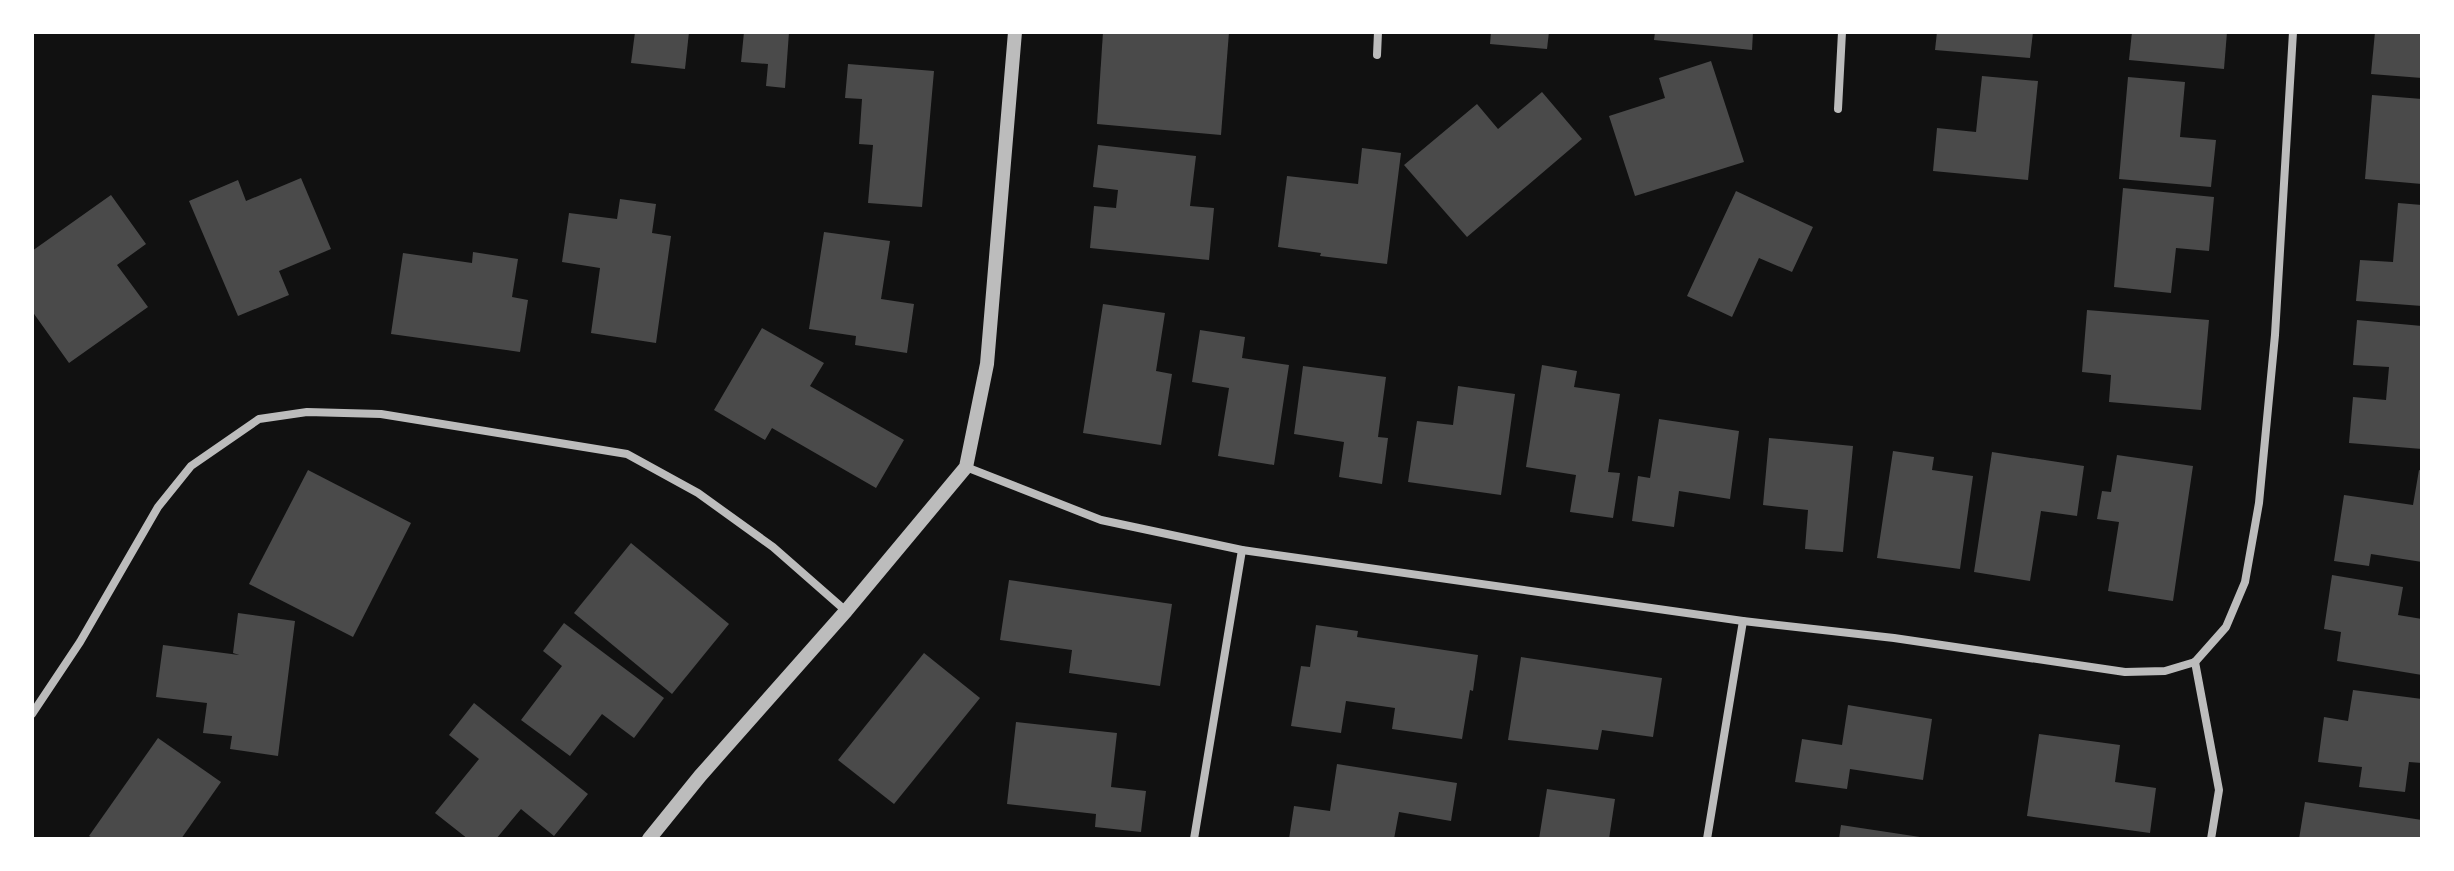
<svg xmlns="http://www.w3.org/2000/svg" width="2454" height="871" viewBox="0 0 2454 871" font-family="'Nunito Sans',sans-serif">
  <style>
    .building { fill: #4a4a4a }
    .lines { fill: none; stroke-linecap: round; stroke-linejoin: round }
    .minor { stroke: #bcbcbc; stroke-width: 8 }
    .tertiary { stroke: #bcbcbc; stroke-width: 14 }
  </style>
  <rect width="100%" height="100%" fill="#111"/>
  <g class="building">
    <path d="M 635,32 L 689,32 L 685,69 L 631,63 Z"/>
    <path d="M 744,32 L 789,32 L 785,88 L 766,86 L 768,64 L 741,62 Z"/>
    <path d="M 1103,32 L 1229,32 L 1221,135 L 1097,124 Z"/>
    <path d="M 1491,32 L 1549,32 L 1547,49 L 1490,44 Z"/>
    <path d="M 1655,32 L 1753,32 L 1752,50 L 1654,40 Z"/>
    <path d="M 1937,32 L 2033,32 L 2030,58 L 1935,50 Z"/>
    <path d="M 2132,32 L 2227,32 L 2224,69 L 2129,60 Z"/>
    <path d="M 2375,32 L 2422,32 L 2422,78 L 2371,74 Z"/>
    <path d="M 1711,61 L 1744,162 L 1635,196 L 1609,116 L 1665,98 L 1659,78 Z"/>
    <path d="M 848,64 L 934,71 L 922,207 L 868,203 L 873,145 L 859,144 L 862,99 L 845,98 Z"/>
    <path d="M 1982,76 L 2038,81 L 2028,180 L 1933,171 L 1937,128 L 1976,132 Z"/>
    <path d="M 2128,77 L 2185,82 L 2180,137 L 2216,140 L 2211,187 L 2119,179 Z"/>
    <path d="M 1542,92 L 1582,139 L 1467,237 L 1404,165 L 1477,104 L 1498,129 Z"/>
    <path d="M 2372,95 L 2422,99 L 2422,184 L 2365,179 Z"/>
    <path d="M 1098,145 L 1196,156 L 1190,206 L 1214,208 L 1209,260 L 1090,248 L 1094,206 L 1116,208 L 1118,190 L 1093,187 Z"/>
    <path d="M 1362,148 L 1401,153 L 1387,264 L 1320,256 L 1321,253 L 1278,247 L 1287,176 L 1358,184 Z"/>
    <path d="M 301,178 L 331,249 L 279,271 L 289,295 L 238,316 L 189,201 L 238,180 L 246,201 Z"/>
    <path d="M 2123,188 L 2214,197 L 2209,251 L 2176,248 L 2171,293 L 2114,287 Z"/>
    <path d="M 1736,191 L 1813,227 L 1792,272 L 1759,258 L 1732,317 L 1687,296 Z"/>
    <path d="M 111,195 L 146,244 L 117,265 L 148,307 L 69,363 L 32,311 L 32,251 Z"/>
    <path d="M 620,199 L 656,204 L 652,233 L 671,236 L 656,343 L 591,333 L 600,268 L 562,262 L 569,213 L 617,219 Z"/>
    <path d="M 2398,203 L 2422,205 L 2422,306 L 2356,301 L 2360,260 L 2393,262 Z"/>
    <path d="M 824,232 L 890,241 L 881,299 L 914,304 L 907,353 L 855,345 L 856,336 L 809,329 Z"/>
    <path d="M 473,252 L 518,259 L 512,297 L 528,300 L 520,352 L 391,334 L 403,253 L 472,263 Z"/>
    <path d="M 1103,304 L 1165,313 L 1156,371 L 1172,374 L 1161,445 L 1083,433 Z"/>
    <path d="M 2087,310 L 2209,320 L 2201,410 L 2109,402 L 2111,375 L 2082,372 Z"/>
    <path d="M 2357,320 L 2422,326 L 2422,449 L 2349,443 L 2353,397 L 2386,400 L 2389,367 L 2353,365 Z"/>
    <path d="M 762,328 L 824,363 L 810,386 L 904,440 L 876,488 L 772,428 L 765,440 L 714,410 Z"/>
    <path d="M 1200,330 L 1245,337 L 1242,358 L 1289,365 L 1274,465 L 1218,456 L 1229,388 L 1192,382 Z"/>
    <path d="M 1542,365 L 1577,371 L 1574,387 L 1620,394 L 1608,472 L 1620,473 L 1613,518 L 1570,512 L 1576,475 L 1526,467 Z"/>
    <path d="M 1303,366 L 1386,377 L 1378,437 L 1388,438 L 1382,484 L 1339,477 L 1344,442 L 1294,434 Z"/>
    <path d="M 1458,386 L 1515,394 L 1501,495 L 1408,482 L 1417,421 L 1453,425 Z"/>
    <path d="M 1659,419 L 1739,431 L 1730,499 L 1679,491 L 1674,527 L 1632,521 L 1638,476 L 1650,478 Z"/>
    <path d="M 1769,438 L 1853,446 L 1843,552 L 1805,549 L 1808,510 L 1763,505 Z"/>
    <path d="M 1893,451 L 1934,457 L 1932,470 L 1973,476 L 1960,569 L 1877,558 Z"/>
    <path d="M 1992,452 L 2084,466 L 2077,516 L 2041,511 L 2030,581 L 1974,572 Z"/>
    <path d="M 2117,455 L 2193,466 L 2173,601 L 2108,591 L 2119,522 L 2097,519 L 2102,491 L 2111,492 Z"/>
    <path d="M 308,470 L 411,523 L 353,637 L 249,584 Z"/>
    <path d="M 2419,470 L 2422,471 L 2422,562 L 2371,554 L 2369,566 L 2334,561 L 2344,495 L 2413,505 Z"/>
    <path d="M 631,543 L 729,624 L 672,694 L 574,613 Z"/>
    <path d="M 2332,575 L 2403,587 L 2398,615 L 2422,619 L 2422,675 L 2337,661 L 2341,632 L 2324,629 Z"/>
    <path d="M 1009,580 L 1172,604 L 1160,686 L 1069,673 L 1072,650 L 1000,640 Z"/>
    <path d="M 238,613 L 295,621 L 278,756 L 230,749 L 232,736 L 203,733 L 207,703 L 156,697 L 163,645 L 239,655 L 233,653 Z"/>
    <path d="M 564,623 L 664,698 L 634,738 L 602,714 L 570,756 L 521,720 L 562,666 L 543,651 Z"/>
    <path d="M 1316,625 L 1358,631 L 1357,637 L 1478,655 L 1473,691 L 1470,690 L 1462,739 L 1392,729 L 1395,708 L 1346,701 L 1341,733 L 1291,726 L 1301,666 L 1310,667 Z"/>
    <path d="M 924,653 L 980,698 L 894,804 L 838,760 Z"/>
    <path d="M 1521,657 L 1662,678 L 1653,737 L 1602,730 L 1598,750 L 1508,740 Z"/>
    <path d="M 2353,690 L 2422,699 L 2422,763 L 2409,762 L 2405,792 L 2359,787 L 2362,767 L 2318,762 L 2324,717 L 2348,721 Z"/>
    <path d="M 474,703 L 588,794 L 554,836 L 521,809 L 496,839 L 468,839 L 435,813 L 479,759 L 449,735 Z"/>
    <path d="M 1848,705 L 1932,719 L 1923,780 L 1850,769 L 1847,789 L 1795,782 L 1802,739 L 1842,745 Z"/>
    <path d="M 1016,722 L 1117,733 L 1111,787 L 1146,791 L 1141,832 L 1095,827 L 1096,814 L 1007,804 Z"/>
    <path d="M 2039,734 L 2120,745 L 2115,782 L 2156,788 L 2150,833 L 2027,816 Z"/>
    <path d="M 158,738 L 221,782 L 181,839 L 94,839 L 89,836 Z"/>
    <path d="M 1337,764 L 1457,783 L 1451,821 L 1399,812 L 1394,839 L 1289,839 L 1294,806 L 1330,811 Z"/>
    <path d="M 1547,789 L 1615,799 L 1609,839 L 1539,839 Z"/>
    <path d="M 2305,802 L 2422,820 L 2422,839 L 2299,839 Z"/>
    <path d="M 1841,825 L 1920,837 L 1920,839 L 1839,839 Z"/>
  </g>
  <g class="lines">
    <g class="minor">
      <path d="M 1377,55 L 1378,32"/>
      <path d="M 1838,109 L 1842,32"/>
      <path d="M 966,467 L 1101,520 L 1242,550 L 1743,621 L 1894,638 L 2125,672 L 2165,671 L 2195,662"/>
      <path d="M 2195,662 L 2226,627 L 2245,582 L 2259,503 L 2275,335 L 2293,32"/>
      <path d="M 2195,662 L 2219,790 L 2211,839"/>
      <path d="M 32,714 L 80,642 L 158,507 L 191,466 L 259,419 L 307,412 L 381,414 L 627,454 L 698,493 L 773,547 L 846,611"/>
      <path d="M 1194,839 L 1242,550"/>
      <path d="M 1707,839 L 1743,621"/>
    </g>
    <path class="tertiary" d="M 649,839 L 700,776 L 846,611 L 966,467 L 987,364 L 1015,32"/>
  </g>
  <rect width="2454" height="871" fill="none" stroke="#ffffff" stroke-width="68"/>
</svg>
